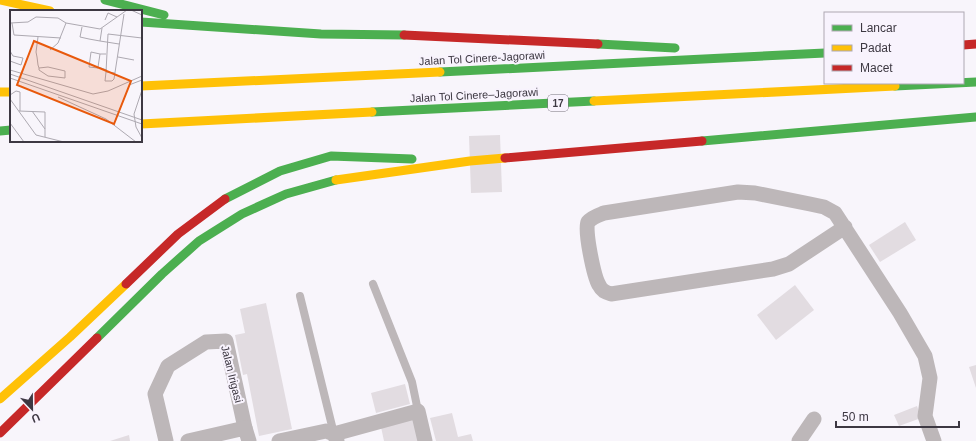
<svg xmlns="http://www.w3.org/2000/svg" width="976" height="441" viewBox="0 0 976 441" font-family="Helvetica,sans-serif">
  <style>
    .building { fill: #e2dce1 }
    .lines { fill: none; stroke-linecap: round; stroke-linejoin: round }
    .lane { stroke: #bdb7b9; stroke-width: 8 }
    .street { stroke: #bdb7b9; stroke-width: 15 }
    .fast { stroke: #4caf50; stroke-width: 9 }
    .slow { stroke: #ffc107; stroke-width: 9 }
    .jam { stroke: #c62828; stroke-width: 9 }
    .labels { text-anchor: middle; dominant-baseline: central; stroke-width: 4; stroke-linejoin: round; paint-order: stroke }
    .shield { fill: #f8f3fd; stroke: #75707a; stroke-width: 1 }
    .shield-label { font-size: 10px; font-weight: bold; fill: #3d3842 }
    .street-label { font-size: 11px; fill: #3d3842; stroke: #f8f3fd }
    .inset-road { fill: none; stroke: #ada9b1; stroke-width: 1 }
    .view { fill: #e8590c; fill-opacity: 0.15; stroke: #e8590c; stroke-width: 2 }
    .inset-edge { fill: none; stroke: #3d3842; stroke-width: 2 }
  </style>
  <rect width="100%" height="100%" fill="#f8f5fb"/>
  <g class="building">
    <path d="M 500,135 L 502,192 L 471,193 L 469,136 Z"/>
    <path d="M 905,222 L 916,240 L 880,262 L 869,245 Z"/>
    <path d="M 795,285 L 814,310 L 776,340 L 757,315 Z"/>
    <path d="M 266,303 L 292,429 L 259,436 L 247,374 L 243,375 L 235,335 L 245,333 L 240,309 Z"/>
    <path d="M 976,365 L 976,388 L 969,367 Z"/>
    <path d="M 405,384 L 410,404 L 376,413 L 371,393 Z"/>
    <path d="M 917,406 L 921,418 L 899,426 L 894,415 Z"/>
    <path d="M 452,413 L 458,437 L 471,434 L 473,441 L 436,441 L 430,418 Z"/>
    <path d="M 414,418 L 420,441 L 384,441 L 381,427 Z"/>
    <path d="M 129,435 L 130,441 L 110,441 Z"/>
  </g>
  <g class="lines">
    <g class="lane">
      <path d="M 373,284 L 412,382 L 418,411"/>
      <path d="M 300,296 L 334,434"/>
    </g>
    <g class="street">
      <path d="M 845,227 L 789,264 L 773,269 L 611,294 C 605,292 602,291 599,285 C 594,277 584,229 588,222 C 592,217 599,215 604,213 L 738,192 L 755,193 L 810,204 L 824,207 L 835,213 L 900,313 L 925,356 L 930,378 L 925,416 L 934,441"/>
      <path d="M 334,434 L 418,411 L 425,441"/>
      <path d="M 166,441 L 155,394 L 168,366 L 206,342 L 226,341 L 245,428"/>
      <path d="M 188,441 L 245,428 L 249,441"/>
      <path d="M 279,441 L 326,431 L 334,434 L 337,441"/>
      <path d="M 799,441 L 814,419"/>
    </g>
    <g class="fast">
      <path d="M 105,0 L 164,15"/>
      <path d="M 141,22 L 321,34 L 404,35"/>
      <path d="M 598,44 L 675,48"/>
      <path d="M 440,72 L 825,53"/>
      <path d="M 895,86 L 976,82"/>
      <path d="M 372,112 L 594,101"/>
      <path d="M 0,131 L 11,130"/>
      <path d="M 702,141 L 976,117"/>
      <path d="M 225,199 L 280,171 L 331,156 L 412,159"/>
      <path d="M 97,338 L 162,274 L 199,241 L 242,214 L 286,194 L 336,180"/>
    </g>
    <g class="slow">
      <path d="M 0,0 L 50,11"/>
      <path d="M 141,86 L 440,72"/>
      <path d="M 0,92 L 11,92"/>
      <path d="M 594,101 L 895,86"/>
      <path d="M 141,124 L 372,112"/>
      <path d="M 336,180 L 470,161 L 505,158"/>
      <path d="M 0,399 L 70,337 L 126,284"/>
    </g>
    <g class="jam">
      <path d="M 404,35 L 598,44"/>
      <path d="M 963,45 L 976,44"/>
      <path d="M 505,158 L 702,141"/>
      <path d="M 126,284 L 178,234 L 225,199"/>
      <path d="M 0,433 L 97,338"/>
    </g>
  </g>
  <g class="labels">
    <rect class="shield" x="548" y="95" width="20" height="16" rx="3"/>
    <g class="shield-label">
      <text x="558" y="103">17</text>
    </g>
    <g class="street-label">
      <text transform="translate(482 58) rotate(-3)">Jalan Tol Cinere-Jagorawi</text>
      <text transform="translate(474 95) rotate(-3)">Jalan Tol Cinere–Jagorawi</text>
      <text transform="translate(232 374) rotate(76)">Jalan Irigasi</text>
    </g>
  </g>
  <g transform="translate(10 10)">
    <rect width="132" height="132" fill="#f8f5fb"/>
    <path class="inset-road" d="M 121,0 L 132,5M 48,8 L 56,13 L 90,19 L 117,0M 95,10 L 98,3 L 107,7M 0,13 L 18,12 L 26,7 L 48,8M 2,13 L 4,25M 72,17 L 70,27 L 79,29M 4,25 L 51,28M 28,27 L 26,42 L 27,47 L 28,55 L 29,58 L 29,60 L 38,66 L 55,68 L 55,61 L 38,57 L 29,58M 79,29 L 90,31 L 92,18M 90,31 L 109,34M 40,40 L 48,33 L 56,13M 0,41 L 3,46 L 13,48 L 11,55 L 0,51M 96,44 L 90,44 L 88,57 L 97,60M 108,47 L 124,50M 88,58 L 79,57 L 81,42 L 90,44M 0,60 L 83,84 L 98,81 L 132,66M 96,62 L 95,71 L 102,71 L 104,69 L 114,4M 105,63 L 96,62 L 98,24 L 132,28M 0,64 L 132,110M 0,68 L 132,114M 119,75 L 132,70M 132,80 L 124,104 L 126,117 L 132,128M 0,85 L 6,81 L 10,82 L 10,101M 48,87 L 96,109 L 126,132M 132,88 L 132,102M 0,89 L 26,125M 9,101 L 35,102 L 35,127M 22,101 L 35,119M 0,113 L 14,132M 26,125 L 54,132"/>
    <path class="view" d="M 24,31 L 121,71 L 104,114 L 7,75 Z"/>
    <rect width="132" height="132" class="inset-edge"/>
  </g>
  <rect x="824" y="12" width="140" height="72" fill="#f8f3fd" stroke="#ada8b2"/>
  <rect x="832" y="25" width="20" height="6" fill="#4caf50" stroke="#ada8b2"/>
  <text x="860" y="32" font-size="12" fill="#3d3842">Lancar</text>
  <rect x="832" y="45" width="20" height="6" fill="#ffc107" stroke="#ada8b2"/>
  <text x="860" y="52" font-size="12" fill="#3d3842">Padat</text>
  <rect x="832" y="65" width="20" height="6" fill="#c62828" stroke="#ada8b2"/>
  <text x="860" y="72" font-size="12" fill="#3d3842">Macet</text>
  <g transform="translate(32 409) rotate(158)" stroke="#f8f3fd" stroke-width="3" paint-order="stroke">
  <path d="M0-3L7 15L0 10L-7 15Z" fill="#3d3842"/>
  <text y="-6" font-size="11" font-weight="bold" text-anchor="middle" fill="#3d3842">U</text>
  </g>
  <path d="M836 421v6h123v-6" fill="none" stroke="#3d3842" stroke-width="2"/>
  <text x="842" y="421" font-size="12" fill="#3d3842" stroke="#f8f3fd" stroke-width="3" paint-order="stroke">50 m</text>
</svg>
